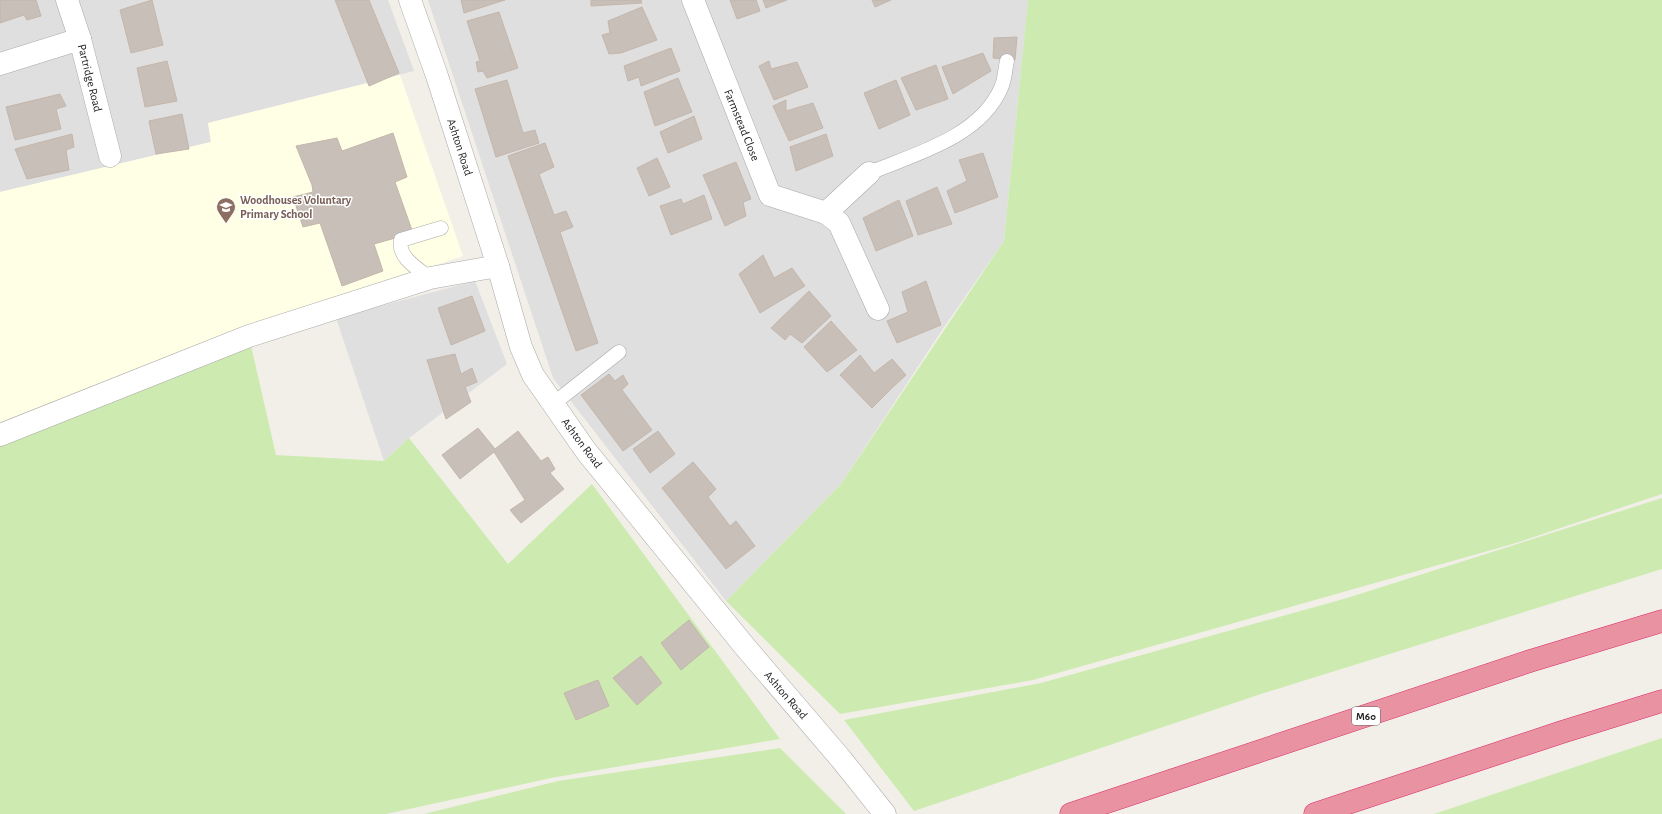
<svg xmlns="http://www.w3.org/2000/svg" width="1662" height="814" viewBox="0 0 1662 814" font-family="'Alegreya Sans',sans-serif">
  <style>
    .residential { fill: #e0dfdf }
    .education { fill: #ffffe5 }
    .grass { fill: #cdebb0 }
    .building { fill: #c7bfb8; stroke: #c4b6ab }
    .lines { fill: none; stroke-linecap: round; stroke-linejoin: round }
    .service-casing { stroke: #a9a9a9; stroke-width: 15 }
    .minor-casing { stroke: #a9a9a9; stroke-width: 23 }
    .motorway-casing { stroke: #dc2a67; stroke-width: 23 }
    .service { stroke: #fff; stroke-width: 14 }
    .minor { stroke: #fff; stroke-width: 22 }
    .motorway { stroke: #e892a2; stroke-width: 22 }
    .labels { text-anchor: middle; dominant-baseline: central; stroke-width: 3; stroke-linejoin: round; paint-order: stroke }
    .shield { fill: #fff; stroke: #646464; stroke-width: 1 }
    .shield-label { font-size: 11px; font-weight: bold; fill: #222 }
    .street-label { font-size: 12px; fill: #222; stroke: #fff }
    .education-label { font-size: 12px; font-weight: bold; fill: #785e54; stroke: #fff; text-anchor: start }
  </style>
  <rect width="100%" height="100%" fill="#f2efe9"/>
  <g class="residential">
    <path d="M 0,0 L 388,0 L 414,71 L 208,123 L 211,142 L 0,192 Z"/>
    <path d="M 428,0 L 1028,0 L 1004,241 L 942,330 L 841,484 L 726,601 L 553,378 Z"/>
    <path d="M 475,281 L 507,364 L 409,438 L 384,461 L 336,318 Z"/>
  </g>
  <path class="education" d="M 400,75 L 463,256 L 247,328 L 0,424 L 0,192 L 211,142 L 208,123 Z"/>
  <g class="grass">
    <path d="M 1028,0 L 1662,0 L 1662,494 L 1516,543 L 1033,680 L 840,714 L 726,601 L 841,484 L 1004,241 Z"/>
    <path d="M 247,328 L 276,455 L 384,461 L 409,438 L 508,564 L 592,484 L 780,739 L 551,778 L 386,814 L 0,814 L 0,424 Z"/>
    <path d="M 1662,498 L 1662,569 L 1261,694 L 914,811 L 844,720 L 1041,683 L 1347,598 Z"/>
    <path d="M 1662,738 L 1662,814 L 1433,814 L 1437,813 Z"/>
    <path d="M 780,748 L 846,814 L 424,814 L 558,781 Z"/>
  </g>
  <g class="building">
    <path d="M 0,0 L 36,0 L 41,16 L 27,20 L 24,15 L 0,23 Z"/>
    <path d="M 152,0 L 163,45 L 131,53 L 120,10 Z"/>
    <path d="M 335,0 L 369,0 L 399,73 L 369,86 Z"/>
    <path d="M 461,0 L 505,0 L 464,13 Z"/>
    <path d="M 591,0 L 641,0 L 642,3 L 591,6 Z"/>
    <path d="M 730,0 L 756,0 L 760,11 L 737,19 Z"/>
    <path d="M 763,0 L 787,0 L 766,8 Z"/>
    <path d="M 872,0 L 891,0 L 875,7 Z"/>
    <path d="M 642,7 L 657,40 L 621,53 L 609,54 L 602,35 L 610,33 L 608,21 Z"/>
    <path d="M 499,12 L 518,68 L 487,78 L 483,71 L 478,72 L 476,62 L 480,61 L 467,21 Z"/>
    <path d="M 1017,37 L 1015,60 L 993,58 L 994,38 Z"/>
    <path d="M 671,48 L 680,71 L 641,86 L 639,77 L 628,81 L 624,66 Z"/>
    <path d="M 983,53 L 991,71 L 953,94 L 942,67 Z"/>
    <path d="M 167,61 L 177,101 L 145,107 L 137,68 Z"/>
    <path d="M 769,61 L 771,69 L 797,62 L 808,87 L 774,100 L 759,66 Z"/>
    <path d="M 936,65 L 948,99 L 916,110 L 901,78 Z"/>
    <path d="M 678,78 L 692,112 L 655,126 L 644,92 Z"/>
    <path d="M 507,80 L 523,133 L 535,130 L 539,143 L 496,157 L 475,89 Z"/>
    <path d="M 896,80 L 910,115 L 879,129 L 864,93 Z"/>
    <path d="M 60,94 L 66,106 L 56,109 L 61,129 L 15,140 L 6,107 Z"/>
    <path d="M 786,100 L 786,111 L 813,103 L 823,128 L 789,141 L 773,106 Z"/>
    <path d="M 182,114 L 189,149 L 156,154 L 149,121 Z"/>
    <path d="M 694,116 L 702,139 L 668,153 L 660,132 Z"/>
    <path d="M 393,133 L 407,177 L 395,182 L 413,233 L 374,244 L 383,271 L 342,286 L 320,223 L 303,227 L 293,197 L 313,192 L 312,185 L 296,146 L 337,138 L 342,151 Z"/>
    <path d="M 72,134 L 74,147 L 66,150 L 69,170 L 27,179 L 15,149 Z"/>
    <path d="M 826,134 L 833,156 L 796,171 L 790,147 Z"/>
    <path d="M 545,143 L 554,167 L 539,174 L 554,215 L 566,211 L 573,227 L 560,232 L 598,343 L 576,351 L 508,156 Z"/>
    <path d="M 983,153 L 998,197 L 955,213 L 947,191 L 967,181 L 959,160 Z"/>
    <path d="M 657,158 L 670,187 L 649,196 L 637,168 Z"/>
    <path d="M 736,162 L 751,199 L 743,202 L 746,216 L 725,226 L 703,175 Z"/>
    <path d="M 937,187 L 952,224 L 918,235 L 906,201 Z"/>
    <path d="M 704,195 L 712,219 L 671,235 L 660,206 L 681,199 L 683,204 Z"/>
    <path d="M 899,200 L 913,236 L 876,251 L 863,218 Z"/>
    <path d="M 763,255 L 774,278 L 792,268 L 805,286 L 760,313 L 739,274 Z"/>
    <path d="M 926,281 L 941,325 L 897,343 L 887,321 L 908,312 L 902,292 Z"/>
    <path d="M 809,291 L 831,316 L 802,343 L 790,334 L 785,340 L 771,328 Z"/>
    <path d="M 472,296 L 485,331 L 451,345 L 438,308 Z"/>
    <path d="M 831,321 L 857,350 L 827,372 L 804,347 Z"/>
    <path d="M 455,354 L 461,374 L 472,368 L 477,382 L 465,387 L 471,402 L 446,419 L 427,360 Z"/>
    <path d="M 860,355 L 874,373 L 892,359 L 906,375 L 892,388 L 872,408 L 840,375 Z"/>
    <path d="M 609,374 L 615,381 L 623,375 L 628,384 L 622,390 L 652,430 L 623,451 L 581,395 Z"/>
    <path d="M 478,428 L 495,449 L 518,431 L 541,461 L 548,457 L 555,469 L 550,473 L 564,489 L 521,523 L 510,510 L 525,500 L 494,452 L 460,479 L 442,455 Z"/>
    <path d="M 658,431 L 675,454 L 650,473 L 633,449 Z"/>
    <path d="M 693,462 L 716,489 L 708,497 L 730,526 L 736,521 L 755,546 L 726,569 L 662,488 Z"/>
    <path d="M 689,620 L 709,647 L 681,670 L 661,643 Z"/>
    <path d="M 641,656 L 662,683 L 637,705 L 613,678 Z"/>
    <path d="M 598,680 L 609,706 L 576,720 L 564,693 Z"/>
  </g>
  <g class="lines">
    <defs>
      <g id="service">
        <path d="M 869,173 C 915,154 980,137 1001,88 C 1005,80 1005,69 1007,61"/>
        <path d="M 430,278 C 418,269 397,257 401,240 L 441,228"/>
        <path d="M 553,404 L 619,352"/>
      </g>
      <g id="minor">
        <path d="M 67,0 L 80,39 L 110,156"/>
        <path d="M 410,0 L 437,76 L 498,266 L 521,347 L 533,375 L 586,451 L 746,648 L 841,759 L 885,814"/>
        <path d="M 693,0 L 770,195 L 826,213 L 869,173"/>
        <path d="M 0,64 L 80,39"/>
        <path d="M 826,213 L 839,223 L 878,309"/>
        <path d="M 0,435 L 249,336 L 430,278 L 498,266"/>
      </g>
      <g id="motorway">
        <path d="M 1071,814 L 1530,661 L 1662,621"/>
        <path d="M 1315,814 L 1562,732 L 1662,701"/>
      </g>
    </defs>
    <use href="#service" class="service-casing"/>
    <use href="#minor" class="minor-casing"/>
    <use href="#motorway" class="motorway-casing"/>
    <use href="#service" class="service"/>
    <use href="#minor" class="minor"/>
    <use href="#motorway" class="motorway"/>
  </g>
  <defs>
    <symbol id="school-pin" viewBox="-11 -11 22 30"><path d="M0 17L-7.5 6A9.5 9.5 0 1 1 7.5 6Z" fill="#8d6e63" stroke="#fff"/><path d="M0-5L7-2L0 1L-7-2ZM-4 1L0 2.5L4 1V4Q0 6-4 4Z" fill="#fff"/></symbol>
  </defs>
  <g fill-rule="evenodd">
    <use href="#school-pin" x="215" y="196" width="22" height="30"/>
  </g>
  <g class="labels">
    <rect class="shield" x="1352" y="707" width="28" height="18" rx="3"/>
    <g class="shield-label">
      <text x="1366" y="716">M60</text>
    </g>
    <g class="street-label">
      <text transform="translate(90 78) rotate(76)">Partridge Road</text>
      <text transform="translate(742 125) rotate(68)">Farmstead Close</text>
      <text transform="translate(460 147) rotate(72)">Ashton Road</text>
      <text transform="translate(582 443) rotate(53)">Ashton Road</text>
      <text transform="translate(786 695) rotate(49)">Ashton Road</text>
    </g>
    <g class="education-label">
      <text x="240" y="200">Woodhouses Voluntary<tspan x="240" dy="14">Primary School</tspan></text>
    </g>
  </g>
</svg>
